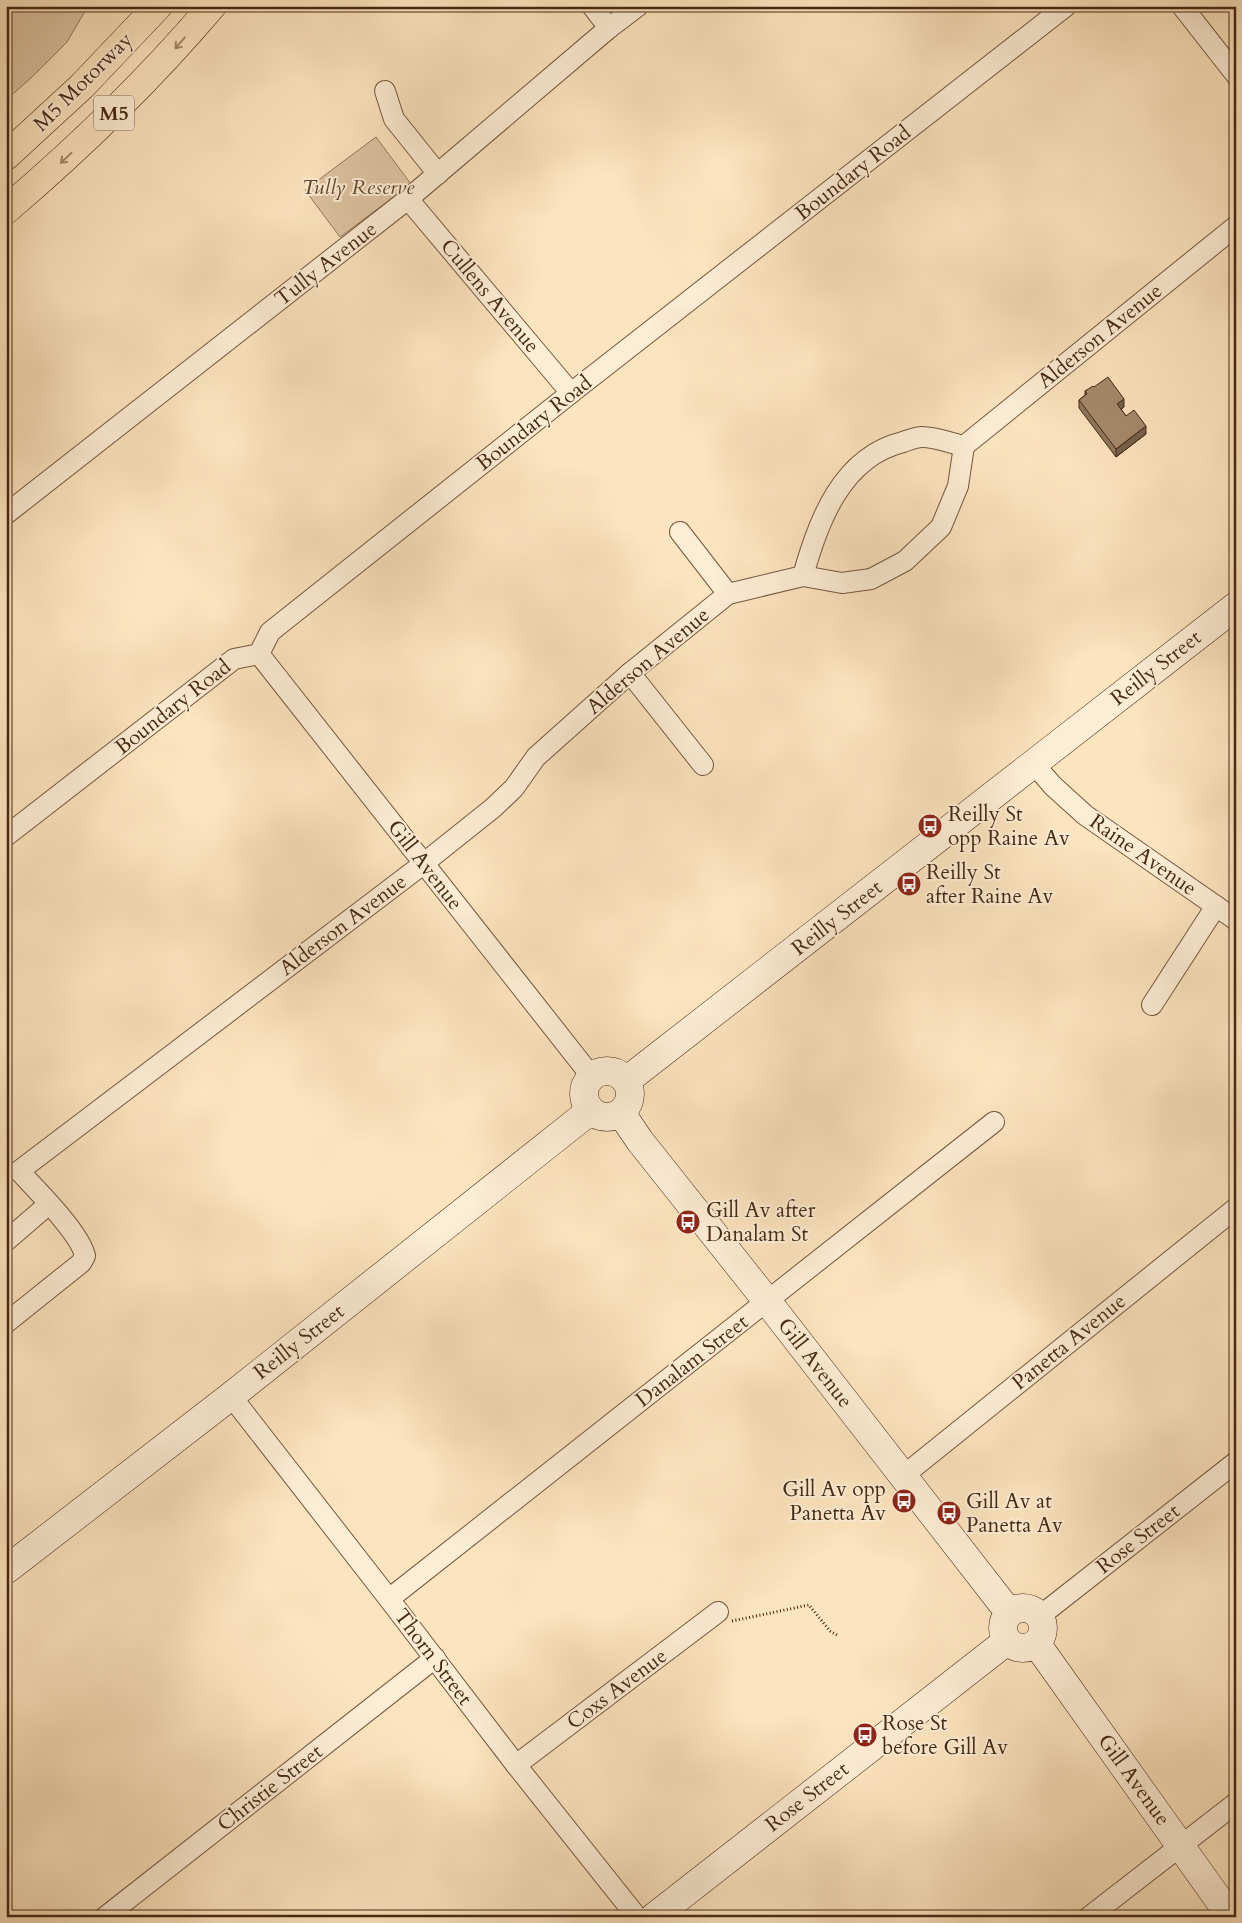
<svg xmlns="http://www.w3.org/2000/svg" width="1242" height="1923" viewBox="0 0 1242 1923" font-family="Cardo,serif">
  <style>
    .green { fill: #ddc4a1; stroke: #92765a }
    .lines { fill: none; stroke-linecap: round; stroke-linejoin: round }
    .street-casing { stroke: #74573e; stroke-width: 22 }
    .secondary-casing { stroke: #462814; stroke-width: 29 }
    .highway-casing { stroke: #462814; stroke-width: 29 }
    .path { stroke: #462814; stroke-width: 3; stroke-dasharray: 1 2.5; stroke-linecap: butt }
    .street { stroke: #fdedd5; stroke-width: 20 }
    .secondary { stroke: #fdedd5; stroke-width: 28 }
    .highway { stroke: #fce4be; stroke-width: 28 }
    .wall { fill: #8e775d; stroke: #462814 }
    .shaded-wall { fill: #74614c; stroke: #462814 }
    .building { fill: #a58a6c; stroke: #462814 }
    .oneway { stroke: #a18669 }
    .labels { text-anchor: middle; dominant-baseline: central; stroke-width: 4; stroke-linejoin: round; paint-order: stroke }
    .shield { fill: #fdedd5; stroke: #7d634e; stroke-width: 1 }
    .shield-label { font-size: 20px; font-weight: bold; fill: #462814 }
    .street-label { font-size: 21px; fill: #462814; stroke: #fdedd5 }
    .park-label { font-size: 21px; font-style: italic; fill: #644730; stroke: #fdedd5 }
    .poi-label { font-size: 21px; fill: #462814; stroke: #fdedd5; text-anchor: start }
  </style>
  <rect width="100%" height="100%" fill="#fce4be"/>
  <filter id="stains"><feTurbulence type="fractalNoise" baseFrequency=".004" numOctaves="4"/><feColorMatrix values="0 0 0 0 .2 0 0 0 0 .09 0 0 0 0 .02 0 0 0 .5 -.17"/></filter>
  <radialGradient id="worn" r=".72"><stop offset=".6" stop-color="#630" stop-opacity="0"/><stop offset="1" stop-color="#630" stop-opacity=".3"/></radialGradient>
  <g class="green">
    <path d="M 6,6 L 88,6 L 67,42 L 32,77 L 6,100 Z"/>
    <path d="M 376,137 L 411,184 L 340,237 L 305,190 Z"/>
  </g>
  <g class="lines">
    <defs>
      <g id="street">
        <path d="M 592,6 L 609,28"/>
        <path d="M 1182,6 L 1236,75"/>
        <path d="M 385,91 L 394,119 L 438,174"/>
        <path d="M 408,199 L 571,393"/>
        <path d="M 6,514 L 408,199 L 609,28 L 638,6"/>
        <path d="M 680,532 L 728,594"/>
        <path d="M 803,576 C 818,521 842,457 903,442 C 909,440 916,437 922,437 C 935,437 951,443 964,446"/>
        <path d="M 259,654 L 592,1077"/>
        <path d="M 630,673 L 703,765"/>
        <path d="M 1034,764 L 1053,786 L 1085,815 L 1236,920"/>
        <path d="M 6,836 L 234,659 L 259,654 L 270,632 L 571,393 L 1066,6"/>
        <path d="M 1152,1005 L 1216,906"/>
        <path d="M 6,1241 L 49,1204"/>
        <path d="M 6,1323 L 81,1263 L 85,1256 C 81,1234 36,1189 19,1171 L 414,871 L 493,808 L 514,788 L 536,757 L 630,673 L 728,594 L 803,576 L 842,583 L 871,579 L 905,561 L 941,527 L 958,486 L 964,446 L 1236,226"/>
        <path d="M 231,1396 L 389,1599 L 516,1765 L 637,1917"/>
        <path d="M 903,1476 L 1236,1208"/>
        <path d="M 389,1599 L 994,1122"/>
        <path d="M 1040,1616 L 1236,1462"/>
        <path d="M 516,1765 L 718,1612"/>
        <path d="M 105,1917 L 435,1658"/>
        <path d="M 1089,1917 L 1236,1803"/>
      </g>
      <g id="secondary">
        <circle cx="607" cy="1094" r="23"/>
        <path d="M 626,1081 L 1236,606"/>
        <path d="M 621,1113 L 640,1141 L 767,1301 L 1001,1602 L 1010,1612"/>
        <path d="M 6,1570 L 231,1396 L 590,1111"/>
        <circle cx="1023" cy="1628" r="20"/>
        <path d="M 1036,1643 L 1231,1917"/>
        <path d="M 654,1917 L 1007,1641"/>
      </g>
      <g id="highway">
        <path d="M 6,156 L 82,86 L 158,6"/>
        <path d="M 6,210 C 80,147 149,80 212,6"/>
      </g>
    </defs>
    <use href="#street" class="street-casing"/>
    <use href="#secondary" class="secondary-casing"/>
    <use href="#highway" class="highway-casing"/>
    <path class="path" d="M 732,1621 L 809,1605 L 830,1631 L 837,1635"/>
    <use href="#street" class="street"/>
    <use href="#secondary" class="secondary"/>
    <use href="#highway" class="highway"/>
  </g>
  <path class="wall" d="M 1094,387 L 1124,407 L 1121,409 L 1126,416 L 1146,434 L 1116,457 L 1079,408 L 1079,400 L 1085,395 L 1085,391 Z"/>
  <g class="shaded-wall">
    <path d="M 1124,399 L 1124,407 L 1117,412 L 1117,404 Z"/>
    <path d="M 1146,426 L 1146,434 L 1116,457 L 1116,449 Z"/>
  </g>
  <path class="building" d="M 1108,377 L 1124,399 L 1117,404 L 1126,416 L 1134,410 L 1146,426 L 1116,449 L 1079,400 L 1087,394 L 1085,391 L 1093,386 L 1094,387 Z"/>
  <defs><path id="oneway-shaft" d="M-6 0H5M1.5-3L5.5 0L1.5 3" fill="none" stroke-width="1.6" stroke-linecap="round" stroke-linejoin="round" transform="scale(1.25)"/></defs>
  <g class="oneway">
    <use href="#oneway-shaft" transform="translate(180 43) rotate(131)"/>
    <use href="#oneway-shaft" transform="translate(66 158) rotate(137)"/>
  </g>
  <defs>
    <symbol id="bus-disc" viewBox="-11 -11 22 22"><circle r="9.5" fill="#8f2418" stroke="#fdedd5"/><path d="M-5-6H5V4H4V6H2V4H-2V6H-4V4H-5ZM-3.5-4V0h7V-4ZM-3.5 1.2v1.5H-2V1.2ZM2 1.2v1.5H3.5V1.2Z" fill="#fff"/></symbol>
  </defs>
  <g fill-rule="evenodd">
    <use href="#bus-disc" x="916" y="812" width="28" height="28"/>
    <use href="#bus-disc" x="895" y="870" width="28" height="28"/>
    <use href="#bus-disc" x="674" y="1208" width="28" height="28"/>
    <use href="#bus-disc" x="890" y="1487" width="28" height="28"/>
    <use href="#bus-disc" x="935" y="1499" width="28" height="28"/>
    <use href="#bus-disc" x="851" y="1721" width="28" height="28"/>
  </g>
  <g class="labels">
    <rect class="shield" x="94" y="95.5" width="40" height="35" rx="4"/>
    <g class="shield-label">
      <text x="114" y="113">M5</text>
    </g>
    <g class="street-label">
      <text transform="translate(83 82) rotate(-45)">M5 Motorway</text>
      <text transform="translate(853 173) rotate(-38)">Boundary Road</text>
      <text transform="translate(326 264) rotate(-38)">Tully Avenue</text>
      <text transform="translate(490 296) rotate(50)">Cullens Avenue</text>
      <text transform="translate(1100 336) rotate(-39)">Alderson Avenue</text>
      <text transform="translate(534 423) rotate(-38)">Boundary Road</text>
      <text transform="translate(648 661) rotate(-40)">Alderson Avenue</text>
      <text transform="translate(1156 668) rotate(-38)">Reilly Street</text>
      <text transform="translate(173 707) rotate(-38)">Boundary Road</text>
      <text transform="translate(1143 855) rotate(35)">Raine Avenue</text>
      <text transform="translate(425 865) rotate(52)">Gill Avenue</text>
      <text transform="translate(837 918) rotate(-38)">Reilly Street</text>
      <text transform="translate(343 925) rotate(-37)">Alderson Avenue</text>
      <text transform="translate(299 1342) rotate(-38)">Reilly Street</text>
      <text transform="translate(1069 1342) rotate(-39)">Panetta Avenue</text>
      <text transform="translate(692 1361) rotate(-38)">Danalam Street</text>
      <text transform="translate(815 1363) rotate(52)">Gill Avenue</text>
      <text transform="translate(1138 1539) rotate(-38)">Rose Street</text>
      <text transform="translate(433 1657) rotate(53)">Thorn Street</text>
      <text transform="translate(617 1689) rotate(-37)">Coxs Avenue</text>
      <text transform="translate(1134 1780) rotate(54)">Gill Avenue</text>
      <text transform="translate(270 1788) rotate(-38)">Christie Street</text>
      <text transform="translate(807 1797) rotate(-38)">Rose Street</text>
    </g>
    <g class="park-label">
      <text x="358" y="187">Tully Reserve</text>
    </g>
    <g class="poi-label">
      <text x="948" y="814">Reilly St<tspan x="948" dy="24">opp Raine Av</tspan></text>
      <text x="926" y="872">Reilly St<tspan x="926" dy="24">after Raine Av</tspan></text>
      <text x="706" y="1210">Gill Av after<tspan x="706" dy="24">Danalam St</tspan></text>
      <text x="886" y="1489" text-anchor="end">Gill Av opp<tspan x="886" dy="24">Panetta Av</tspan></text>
      <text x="966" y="1501">Gill Av at<tspan x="966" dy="24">Panetta Av</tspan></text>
      <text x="882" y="1723">Rose St<tspan x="882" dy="24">before Gill Av</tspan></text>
    </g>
  </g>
  <rect width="1242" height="1923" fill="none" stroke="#fce4be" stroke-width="25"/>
  <rect x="8" y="8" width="1227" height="1908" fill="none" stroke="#462814" stroke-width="2.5"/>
  <rect x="12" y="12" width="1217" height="1898" fill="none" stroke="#462814"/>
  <rect width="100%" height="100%" filter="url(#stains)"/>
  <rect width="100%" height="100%" fill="url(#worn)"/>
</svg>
